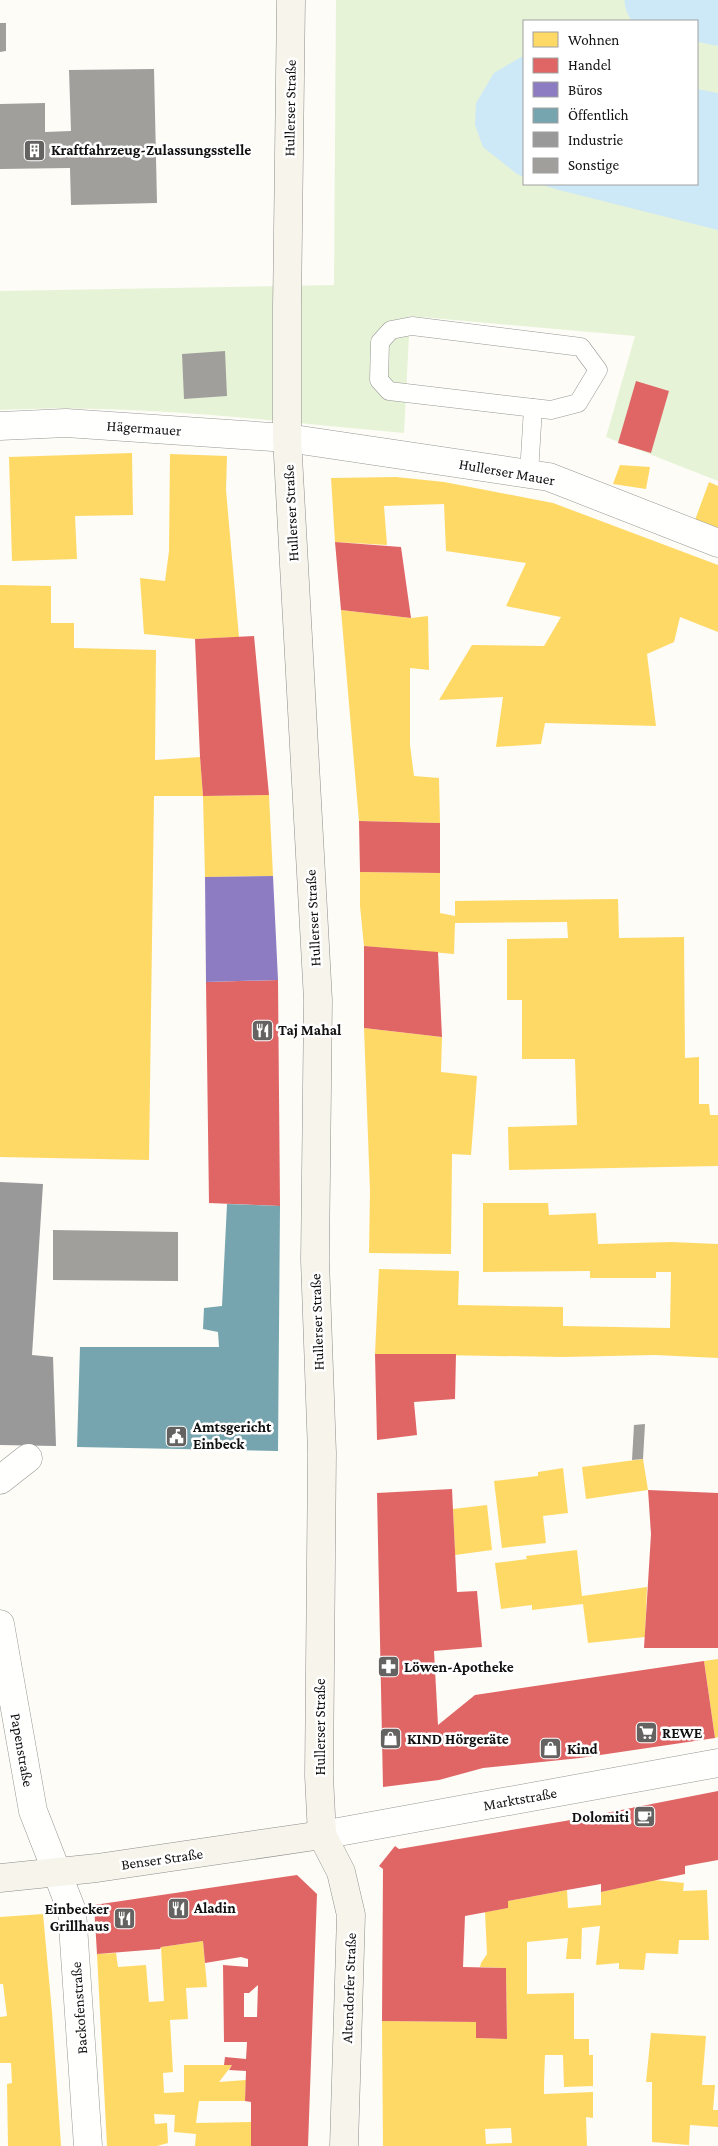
<svg xmlns="http://www.w3.org/2000/svg" width="718" height="2146" viewBox="0 0 718 2146" font-family="'Crimson Pro',serif">
  <style>
    .green { fill: #e7f3d7; fill-rule: evenodd }
    .water { fill: #cde8f7 }
    .homes { fill: #ffd966; fill-rule: evenodd }
    .shops { fill: #e06666; fill-rule: evenodd }
    .offices { fill: #8e7cc3 }
    .public { fill: #76a5af }
    .industry { fill: #999 }
    .lines { fill: none; stroke-linecap: round; stroke-linejoin: round }
    .river { stroke: #cde8f7; stroke-width: 65 }
    .building { fill: #a19f9c }
    .lane-casing { stroke: #979795; stroke-width: 19 }
    .street-casing { stroke: #979795; stroke-width: 29 }
    .secondary-casing { stroke: #8e8d8b; stroke-width: 29 }
    .lane { stroke: #fffffe; stroke-width: 18 }
    .street { stroke: #fffffe; stroke-width: 28 }
    .secondary { stroke: #f6f4eb; stroke-width: 28 }
    .labels { text-anchor: middle; dominant-baseline: central; stroke-width: 5; stroke-linejoin: round; paint-order: stroke }
    .street-label { font-size: 15px; fill: #111; stroke: #fff }
    .poi-label { font-size: 15px; font-weight: bold; fill: #111; stroke: #fff; text-anchor: start }
  </style>
  <rect width="100%" height="100%" fill="#fdfcf7"/>
  <path class="green" d="M 336,0 L 718,0 L 718,481 L 606,437 L 635,336 L 410,316 L 404,433 C 270,421 135,403 0,410 L 0,291 L 334,285 ZM 524,21 L 697,21 L 697,184 L 524,184 Z"/>
  <g class="water">
    <path d="M 521,57 L 524,57 L 524,177 L 517,174 L 483,147 L 475,125 L 476,103 L 494,73 Z"/>
    <path d="M 697,89 L 718,93 L 718,230 L 555,189 L 541,184 L 697,184 Z"/>
  </g>
  <g class="homes">
    <path d="M 132,453 L 133,515 L 75,516 L 77,559 L 12,561 L 9,457 Z"/>
    <path d="M 170,454 L 227,456 L 226,490 L 239,637 L 195,639 L 144,634 L 140,578 L 165,581 L 169,551 Z"/>
    <path d="M 620,465 L 650,467 L 646,489 L 613,484 Z"/>
    <path d="M 396,477 L 444,482 L 553,503 L 718,565 L 718,632 L 680,617 L 674,642 L 647,654 L 656,726 L 545,723 L 541,744 L 496,747 L 503,697 L 439,700 L 472,645 L 544,646 L 561,617 L 506,606 L 526,563 L 446,551 L 444,504 L 384,506 L 387,545 L 335,542 L 331,478 Z"/>
    <path d="M 709,482 L 718,486 L 718,529 L 695,520 Z"/>
    <path d="M 0,585 L 51,586 L 51,623 L 74,623 L 74,648 L 156,650 L 155,760 L 200,757 L 203,796 L 154,796 L 149,1160 L 0,1157 Z"/>
    <path d="M 341,610 L 411,618 L 428,616 L 429,670 L 410,668 L 410,745 L 414,776 L 439,778 L 440,823 L 359,821 Z"/>
    <path d="M 269,795 L 273,876 L 205,877 L 203,796 Z"/>
    <path d="M 360,872 L 440,873 L 440,913 L 455,916 L 455,901 L 618,899 L 619,938 L 684,937 L 685,1058 L 699,1057 L 699,1104 L 709,1104 L 710,1115 L 718,1115 L 718,1166 L 509,1170 L 508,1127 L 577,1125 L 575,1059 L 522,1059 L 522,1000 L 507,1000 L 507,939 L 568,938 L 567,922 L 455,923 L 454,954 L 364,946 L 360,906 Z"/>
    <path d="M 364,1028 L 442,1037 L 441,1072 L 477,1076 L 471,1155 L 452,1154 L 451,1254 L 369,1253 L 370,1191 Z"/>
    <path d="M 483,1203 L 548,1203 L 549,1215 L 596,1213 L 598,1244 L 671,1242 L 718,1244 L 718,1358 L 655,1355 L 563,1357 L 375,1354 L 379,1269 L 459,1271 L 458,1305 L 563,1307 L 563,1326 L 670,1328 L 671,1272 L 656,1272 L 656,1278 L 590,1278 L 590,1271 L 483,1272 Z"/>
    <path d="M 643,1459 L 648,1490 L 586,1499 L 582,1467 Z"/>
    <path d="M 563,1468 L 568,1513 L 543,1516 L 546,1543 L 502,1548 L 494,1481 L 538,1476 L 538,1472 Z"/>
    <path d="M 487,1505 L 492,1550 L 455,1555 L 453,1509 Z"/>
    <path d="M 577,1550 L 582,1596 L 647,1587 L 645,1637 L 588,1643 L 583,1604 L 532,1610 L 532,1605 L 501,1609 L 495,1563 L 527,1559 L 526,1556 Z"/>
    <path d="M 718,1659 L 718,1737 L 715,1738 L 704,1661 Z"/>
    <path d="M 654,1880 L 684,1883 L 683,1891 L 707,1890 L 709,1940 L 679,1940 L 678,1954 L 646,1953 L 644,1970 L 619,1969 L 619,1963 L 596,1965 L 600,1926 L 582,1928 L 581,1959 L 566,1959 L 568,1938 L 527,1942 L 527,1994 L 574,1993 L 574,2039 L 589,2039 L 589,2055 L 593,2055 L 593,2086 L 564,2087 L 563,2055 L 545,2055 L 544,2082 L 544,2094 L 593,2092 L 593,2118 L 586,2117 L 587,2146 L 383,2146 L 382,2021 L 476,2022 L 476,2038 L 507,2039 L 506,1968 L 480,1967 L 481,1963 L 487,1954 L 485,1912 L 508,1908 L 508,1901 L 567,1890 L 568,1908 L 601,1905 L 601,1892 ZM 511,2128 L 512,2143 L 486,2144 L 485,2129 Z"/>
    <path d="M 43,1914 L 52,2012 L 61,2146 L 8,2146 L 7,2084 L 12,2083 L 11,2063 L 0,2063 L 0,2017 L 7,2016 L 3,1984 L 0,1984 L 0,1917 Z"/>
    <path d="M 203,1941 L 207,1987 L 186,1988 L 188,2019 L 170,2020 L 173,2072 L 163,2073 L 164,2093 L 184,2092 L 184,2065 L 232,2065 L 219,2082 L 246,2080 L 245,2101 L 199,2101 L 196,2123 L 251,2122 L 251,2146 L 195,2146 L 196,2134 L 174,2132 L 175,2115 L 154,2114 L 155,2124 L 167,2123 L 168,2143 L 157,2146 L 107,2146 L 97,1954 L 116,1953 L 118,1967 L 146,1965 L 149,2002 L 164,2001 L 161,1947 Z"/>
    <path d="M 651,2033 L 706,2036 L 702,2085 L 715,2085 L 713,2110 L 718,2110 L 718,2127 L 690,2125 L 689,2145 L 652,2142 L 652,2082 L 646,2082 Z"/>
  </g>
  <g class="shops">
    <path d="M 636,381 L 669,391 L 651,453 L 618,443 Z"/>
    <path d="M 335,542 L 401,547 L 411,618 L 341,610 Z"/>
    <path d="M 254,636 L 269,795 L 203,796 L 200,757 L 195,639 Z"/>
    <path d="M 359,821 L 440,823 L 440,873 L 360,872 Z"/>
    <path d="M 364,946 L 438,952 L 442,1037 L 364,1028 Z"/>
    <path d="M 278,980 L 280,1206 L 209,1203 L 206,982 Z"/>
    <path d="M 375,1354 L 456,1354 L 455,1399 L 414,1402 L 417,1435 L 377,1440 Z"/>
    <path d="M 452,1489 L 457,1592 L 477,1591 L 482,1647 L 434,1651 L 438,1725 L 475,1695 L 704,1661 L 715,1738 L 580,1758 L 483,1768 L 439,1780 L 383,1787 L 377,1493 Z"/>
    <path d="M 648,1490 L 718,1493 L 718,1648 L 644,1648 L 651,1534 Z"/>
    <path d="M 718,1791 L 718,1860 L 685,1866 L 685,1874 L 601,1892 L 601,1884 L 567,1890 L 508,1901 L 508,1908 L 465,1916 L 463,1967 L 506,1968 L 507,2039 L 476,2038 L 476,2022 L 382,2021 L 383,1869 L 379,1866 L 395,1846 L 399,1849 L 565,1821 Z"/>
    <path d="M 297,1875 L 317,1894 L 308,2146 L 251,2146 L 251,2102 L 245,2101 L 246,2071 L 229,2070 L 232,2065 L 224,2065 L 225,2057 L 246,2059 L 247,2042 L 224,2042 L 223,1965 L 248,1967 L 248,1959 L 241,1957 L 205,1963 L 203,1941 L 161,1947 L 160,1949 L 97,1954 L 94,1905 ZM 258,1985 L 257,2017 L 244,2017 L 244,1993 L 249,1993 Z"/>
  </g>
  <path class="offices" d="M 273,876 L 278,980 L 206,982 L 205,877 Z"/>
  <path class="public" d="M 227,1204 L 280,1206 L 278,1451 L 77,1447 L 80,1347 L 219,1347 L 218,1332 L 203,1329 L 204,1308 L 222,1306 Z"/>
  <path class="industry" d="M 0,1182 L 43,1184 L 32,1355 L 53,1357 L 56,1446 L 0,1445 Z"/>
  <g class="lines">
    <path class="river" d="M 657,0 L 718,13"/>
  </g>
  <g class="building">
    <path d="M 0,23 L 6,23 L 6,51 L 0,52 Z"/>
    <path d="M 154,69 L 157,203 L 71,205 L 70,168 L 0,169 L 0,104 L 45,103 L 45,132 L 71,131 L 69,70 Z"/>
    <path d="M 225,351 L 227,396 L 184,399 L 182,354 Z"/>
    <path d="M 53,1230 L 178,1232 L 178,1281 L 53,1280 Z"/>
    <path d="M 645,1424 L 643,1459 L 632,1460 L 634,1425 Z"/>
  </g>
  <g class="lines">
    <defs>
      <g id="lane">
        <path d="M 412,326 L 581,347 L 598,370 L 578,403 L 551,410 L 389,391 L 379,380 L 380,342 L 391,330 Z"/>
        <path d="M 529,474 L 533,408"/>
      </g>
      <g id="street">
        <path d="M 0,426 L 66,423 L 287,438 L 549,477 L 718,543"/>
        <path d="M 0,1480 L 28,1458"/>
        <path d="M 0,1624 L 33,1811 L 72,1911 L 88,2146"/>
        <path d="M 322,1835 L 718,1763"/>
      </g>
      <g id="secondary">
        <path d="M 291,0 L 287,308 L 287,438 L 318,1000 L 315,1260 L 322,1453 L 319,1776 L 322,1835 L 341,1872 L 351,1915 L 344,2146"/>
        <path d="M 0,1878 L 97,1868 L 322,1835"/>
      </g>
    </defs>
    <use href="#lane" class="lane-casing"/>
    <use href="#street" class="street-casing"/>
    <use href="#secondary" class="secondary-casing"/>
    <use href="#lane" class="lane"/>
    <use href="#street" class="street"/>
    <use href="#secondary" class="secondary"/>
  </g>
  <defs>
    <symbol id="building-square" viewBox="-11 -11 22 22"><rect x="-9" y="-9" width="18" height="18" rx="4" fill="#646362" stroke="#fff"/><path d="M-4-6H4V6H1V3H-1V6H-4ZM-2.5-4.3h1.7v1.8h-1.7ZM.8-4.3h1.7v1.8H.8ZM-2.5-1h1.7V.8h-1.7ZM.8-1h1.7V.8H.8Z" fill="#fff"/></symbol>
    <symbol id="restaurant-square" viewBox="-11 -11 22 22"><rect x="-9" y="-9" width="18" height="18" rx="4" fill="#646362" stroke="#fff"/><path d="M-5-6h1v4h1v-4h1v4h1v-4h1v5L-1.5 .5V6h-2V.5L-5-1ZM5-6V6H3V1.5H1.5Q1.5-4 5-6Z" fill="#fff"/></symbol>
    <symbol id="civic-square" viewBox="-11 -11 22 22"><rect x="-9" y="-9" width="18" height="18" rx="4" fill="#646362" stroke="#fff"/><path d="M-.6-6.5H3V-4.5H.6V-3L4-1V1h2V6H-6V1h2V-1L-.6-3ZM-1.2 2.5V6h2.4V2.5Z" fill="#fff"/></symbol>
    <symbol id="pharmacy-square" viewBox="-11 -11 22 22"><rect x="-9" y="-9" width="18" height="18" rx="4" fill="#646362" stroke="#fff"/><path d="M-2-6h4v4h4v4h-4v4h-4v-4h-4v-4h4Z" fill="#fff"/></symbol>
    <symbol id="supermarket-square" viewBox="-11 -11 22 22"><rect x="-9" y="-9" width="18" height="18" rx="4" fill="#646362" stroke="#fff"/><path d="M-6-5.5h2.5l.6 2H6L4.5 2H-2.5L-4.4-4H-6ZM-1.5 3.2a1.3 1.3 0 1 0 .1 0ZM3 3.2a1.3 1.3 0 1 0 .1 0Z" fill="#fff"/></symbol>
    <symbol id="shop-square" viewBox="-11 -11 22 22"><rect x="-9" y="-9" width="18" height="18" rx="4" fill="#646362" stroke="#fff"/><path d="M-5-2.5h2.3a2.7 3.5 0 0 1 5.4 0H5L5.5 6h-11ZM-1.5-2.5h3a1.5 2.3 0 0 0-3 0Z" fill="#fff"/></symbol>
    <symbol id="cafe-square" viewBox="-11 -11 22 22"><rect x="-9" y="-9" width="18" height="18" rx="4" fill="#646362" stroke="#fff"/><path d="M-5.5-4.5H6V0H3Q3 3.5 0 3.5H-2.5Q-5.5 3.5-5.5 0ZM3-3.2v2h1.7v-2ZM-6 4.5H4V6H-6Z" fill="#fff"/></symbol>
  </defs>
  <g fill-rule="evenodd">
    <use href="#building-square" x="22" y="138" width="25" height="25"/>
    <use href="#restaurant-square" x="250" y="1018" width="25" height="25"/>
    <use href="#civic-square" x="164" y="1424" width="25" height="25"/>
    <use href="#pharmacy-square" x="376" y="1654" width="25" height="25"/>
    <use href="#supermarket-square" x="634" y="1720" width="25" height="25"/>
    <use href="#shop-square" x="378" y="1726" width="25" height="25"/>
    <use href="#shop-square" x="538" y="1736" width="25" height="25"/>
    <use href="#cafe-square" x="632" y="1804" width="25" height="25"/>
    <use href="#restaurant-square" x="166" y="1896" width="25" height="25"/>
    <use href="#restaurant-square" x="112" y="1906" width="25" height="25"/>
  </g>
  <g class="labels">
    <g class="street-label">
      <text transform="translate(290 108) rotate(-89)">Hullerser Straße</text>
      <text transform="translate(144 428) rotate(4)">Hägermauer</text>
      <text transform="translate(507 472) rotate(10)">Hullerser Mauer</text>
      <text transform="translate(291 513) rotate(-93)">Hullerser Straße</text>
      <text transform="translate(313 918) rotate(-93)">Hullerser Straße</text>
      <text transform="translate(317 1322) rotate(-92)">Hullerser Straße</text>
      <text transform="translate(320 1727) rotate(-90)">Hullerser Straße</text>
      <text transform="translate(22 1750) rotate(80)">Papenstraße</text>
      <text transform="translate(520 1799) rotate(-10)">Marktstraße</text>
      <text transform="translate(162 1859) rotate(-8)">Benser Straße</text>
      <text transform="translate(349 1988) rotate(-88)">Altendorfer Straße</text>
      <text transform="translate(79 2008) rotate(-94)">Backofenstraße</text>
    </g>
    <g class="poi-label">
      <text x="51" y="150">Kraftfahrzeug-Zulassungsstelle</text>
      <text x="278" y="1030">Taj Mahal</text>
      <text x="193" y="1427">Amtsgericht<tspan x="193" dy="17">Einbeck</tspan></text>
      <text x="404" y="1667">Löwen-Apotheke</text>
      <text x="662" y="1733">REWE</text>
      <text x="407" y="1739">KIND Hörgeräte</text>
      <text x="567" y="1749">Kind</text>
      <text x="629" y="1817" text-anchor="end">Dolomiti</text>
      <text x="194" y="1908">Aladin</text>
      <text x="109" y="1909" text-anchor="end">Einbecker<tspan x="109" dy="17">Grillhaus</tspan></text>
    </g>
  </g>
  <rect x="523" y="20" width="175" height="165" fill="#ffffff" stroke="#a0a0a0"/>
  <rect x="533" y="32" width="25" height="15" fill="#ffd966" stroke="#a0a0a0"/>
  <text x="568" y="45" font-size="15" fill="#111111">Wohnen</text>
  <rect x="533" y="58" width="25" height="15" fill="#e06666" stroke="#a0a0a0"/>
  <text x="568" y="70" font-size="15" fill="#111111">Handel</text>
  <rect x="533" y="82" width="25" height="15" fill="#8e7cc3" stroke="#a0a0a0"/>
  <text x="568" y="95" font-size="15" fill="#111111">Büros</text>
  <rect x="533" y="108" width="25" height="15" fill="#76a5af" stroke="#a0a0a0"/>
  <text x="568" y="120" font-size="15" fill="#111111">Öffentlich</text>
  <rect x="533" y="132" width="25" height="15" fill="#999999" stroke="#a0a0a0"/>
  <text x="568" y="145" font-size="15" fill="#111111">Industrie</text>
  <rect x="533" y="158" width="25" height="15" fill="#a19f9c" stroke="#a0a0a0"/>
  <text x="568" y="170" font-size="15" fill="#111111">Sonstige</text>
</svg>
